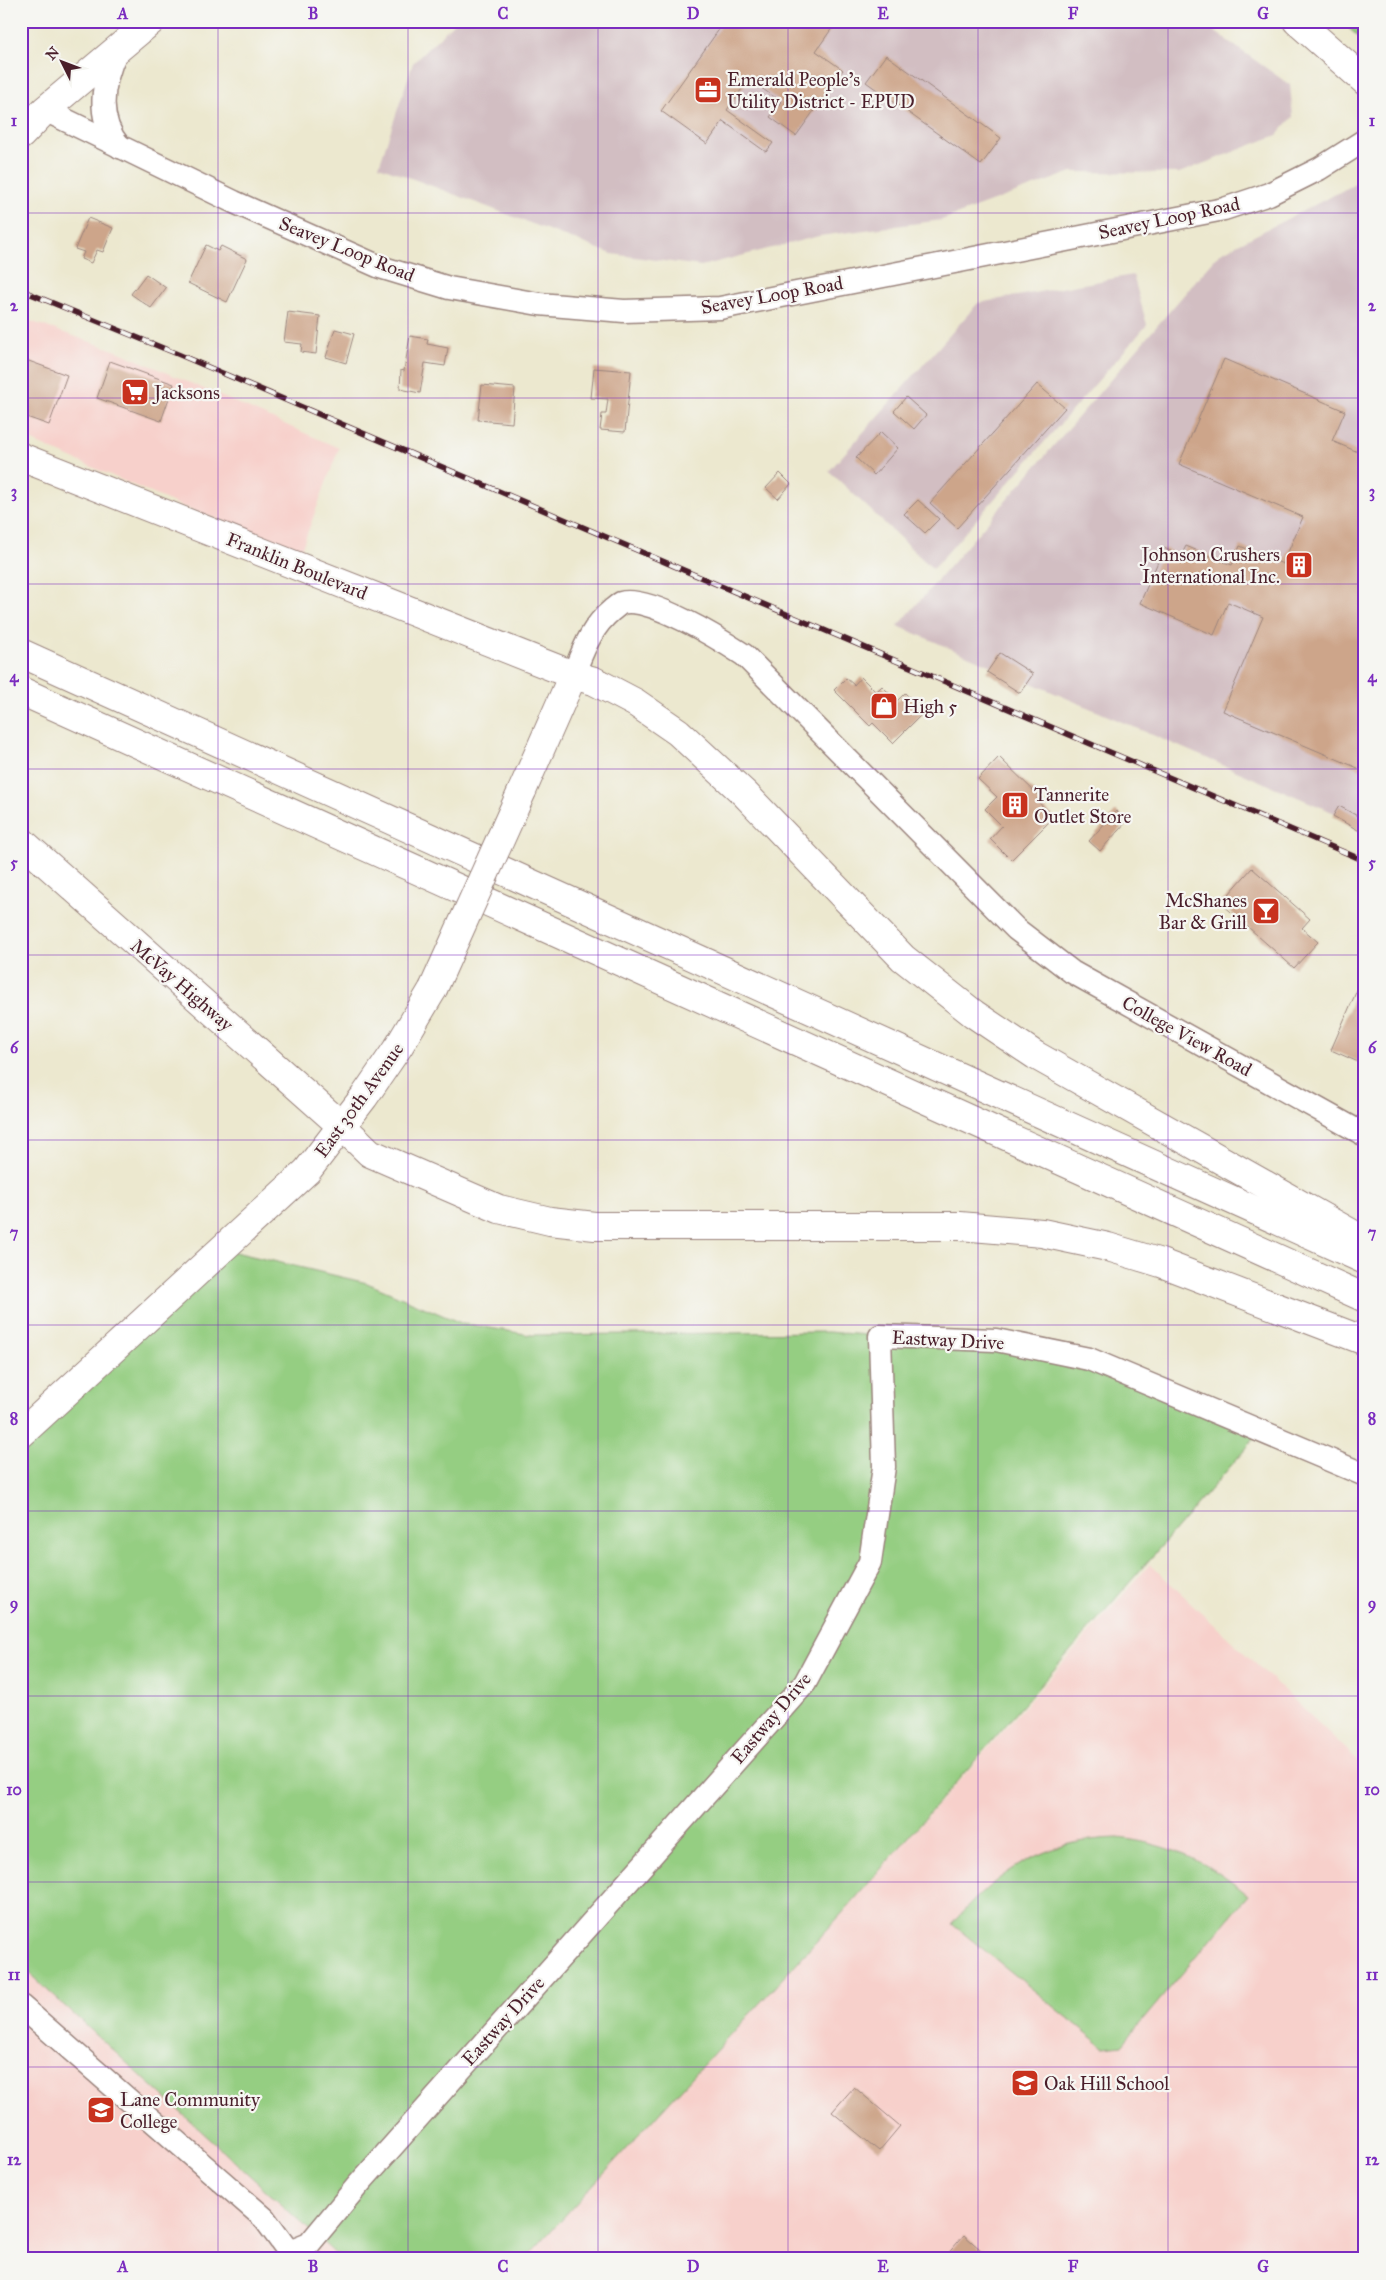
<svg xmlns="http://www.w3.org/2000/svg" width="1386" height="2280" viewBox="0 0 1386 2280" font-family="'IM FELL Great Primer',serif">
  <style>
    .built { fill: #f7d0cb }
    .industrial { fill: #d2bec2 }
    .green { fill: #95ce82; stroke: #707656 }
    .building { fill: #cda58a }
    .lines { fill: none; stroke-linecap: round; stroke-linejoin: round }
    .street-casing { stroke: #9b847d; stroke-width: 25 }
    .secondary-casing { stroke: #9b847d; stroke-width: 30 }
    .primary-casing { stroke: #9b847d; stroke-width: 30 }
    .highway-casing { stroke: #9b847d; stroke-width: 30 }
    .street { stroke: #fff; stroke-width: 22 }
    .secondary { stroke: #fff; stroke-width: 28 }
    .primary { stroke: #fff; stroke-width: 28 }
    .highway { stroke: #fff; stroke-width: 28 }
    .rail-casing { stroke: #4a1f2b; stroke-width: 5.5 }
    .rail { stroke: #f6f6f2; stroke-width: 4; stroke-dasharray: 11; stroke-linecap: butt }
    .primary-bridge-casing { stroke: #9b847d; stroke-width: 30; stroke-linecap: butt }
    .primary-bridge { stroke: #fff; stroke-width: 28 }
    .grid { fill: none; stroke: #7b2cbf; stroke-width: 1; stroke-opacity: 0.55 }
    .labels { text-anchor: middle; dominant-baseline: central; stroke-width: 4.5; stroke-linejoin: round; paint-order: stroke }
    .poi-label { font-size: 19px; fill: #4a1f2b; stroke: #f6f6f2; text-anchor: start }
    .street-label { font-size: 19px; fill: #4a1f2b; stroke: #f6f6f2 }
    .neatline { fill: none; stroke: #7b2cbf; stroke-width: 2 }
    .grid-label { font-size: 16px; text-anchor: middle; font-weight: bold; fill: #7b2cbf }
  </style>
  <rect width="100%" height="100%" fill="#f6f6f2"/>
  <filter id="ink" filterUnits="userSpaceOnUse"><feTurbulence type="fractalNoise" baseFrequency=".02" numOctaves="2"/><feDisplacementMap in="SourceGraphic" scale="10" xChannelSelector="R" yChannelSelector="G"/><feConvolveMatrix kernelMatrix="1 2 1 2 8 2 1 2 1" color-interpolation-filters="sRGB"/></filter>
  <filter id="wash" filterUnits="userSpaceOnUse"><feTurbulence type="fractalNoise" baseFrequency=".0096" numOctaves="4" result="noise"/><feDisplacementMap in="SourceGraphic" scale="20" xChannelSelector="R" yChannelSelector="G"/><feGaussianBlur stdDeviation="1.12" result="paint"/><feColorMatrix in="noise" values="0 0 0 0 0 0 0 0 0 0 0 0 0 0 0 0 0 1.4 0 .05"/><feComposite in="paint" operator="in"/></filter>
  <g filter="url(#wash)">
    <rect width="100%" height="100%" fill="#ece8cf"/>
    <g class="built">
      <path d="M 21,318 L 117,351 L 339,448 L 301,550 L 181,506 L 21,436 Z"/>
      <path d="M 1150,1564 L 1365,1767 L 1365,2259 L 525,2259 L 847,1908 Z"/>
      <path d="M 21,1962 L 341,2259 L 21,2259 Z"/>
    </g>
    <g class="industrial">
      <path d="M 456,21 L 1200,21 L 1290,85 L 1293,117 L 1277,135 L 1179,173 L 1072,172 L 942,220 L 819,236 L 701,266 L 612,254 L 379,166 L 413,63 Z"/>
      <path d="M 1365,179 L 1365,826 L 898,626 L 1219,254 Z"/>
      <path d="M 1133,275 L 1147,325 L 933,569 L 829,471 L 978,303 Z"/>
    </g>
    <g class="green">
      <path d="M 1341,21 L 1365,21 L 1365,43 Z"/>
      <path d="M 222,1249 L 367,1283 L 461,1323 L 531,1335 L 828,1332 L 1037,1348 L 1262,1430 L 847,1908 L 525,2259 L 341,2259 L 21,1966 L 21,1434 Z"/>
      <path d="M 1118,1838 C 1170,1844 1207,1861 1248,1895 L 1122,2045 L 1104,2047 L 952,1924 C 997,1871 1047,1839 1118,1838 Z"/>
    </g>
    <g id="blocks">
      <g class="building">
        <path d="M 725,21 L 734,27 L 738,21 L 837,21 L 816,51 L 843,70 L 796,136 L 770,117 L 781,102 L 749,79 L 727,110 L 773,143 L 766,152 L 723,121 L 707,144 L 661,111 Z"/>
        <path d="M 886,55 L 1001,138 L 981,165 L 866,82 Z"/>
        <path d="M 88,218 L 113,228 L 103,252 L 97,250 L 91,263 L 81,259 L 84,252 L 75,249 Z"/>
        <path d="M 206,245 L 218,251 L 221,246 L 247,259 L 227,302 L 188,283 Z"/>
        <path d="M 146,274 L 166,288 L 151,308 L 131,294 Z"/>
        <path d="M 288,312 L 320,316 L 316,354 L 301,352 L 302,344 L 284,342 Z"/>
        <path d="M 335,329 L 354,334 L 346,363 L 326,357 Z"/>
        <path d="M 410,336 L 428,339 L 427,344 L 448,348 L 445,366 L 425,363 L 420,393 L 400,389 L 401,370 L 404,371 Z"/>
        <path d="M 1224,359 L 1345,411 L 1332,441 L 1365,455 L 1365,771 L 1223,711 L 1263,617 L 1228,602 L 1214,635 L 1140,603 L 1164,548 L 1181,556 L 1186,546 L 1232,565 L 1240,546 L 1283,564 L 1303,517 L 1179,464 Z"/>
        <path d="M 26,360 L 67,375 L 49,425 L 21,415 L 21,371 Z"/>
        <path d="M 110,361 L 174,384 L 161,421 L 97,398 Z"/>
        <path d="M 594,368 L 631,371 L 625,432 L 600,430 L 602,414 L 606,414 L 608,399 L 591,398 Z"/>
        <path d="M 1037,384 L 1065,408 L 957,528 L 930,503 Z"/>
        <path d="M 482,385 L 515,388 L 512,423 L 478,420 Z"/>
        <path d="M 906,397 L 926,415 L 914,429 L 894,411 Z"/>
        <path d="M 881,432 L 898,448 L 874,475 L 856,458 Z"/>
        <path d="M 780,473 L 791,484 L 778,499 L 766,488 Z"/>
        <path d="M 918,500 L 939,519 L 925,533 L 904,514 Z"/>
        <path d="M 1000,653 L 1033,674 L 1020,693 L 987,672 Z"/>
        <path d="M 861,677 L 876,692 L 882,686 L 897,701 L 905,693 L 924,712 L 893,743 L 873,723 L 870,726 L 834,690 L 846,678 L 854,685 Z"/>
        <path d="M 999,757 L 1040,797 L 1036,800 L 1054,817 L 1011,860 L 990,839 L 1002,826 L 985,809 L 997,797 L 978,779 Z"/>
        <path d="M 1339,806 L 1365,820 L 1365,834 L 1333,816 Z"/>
        <path d="M 1116,811 L 1127,821 L 1100,851 L 1089,841 Z"/>
        <path d="M 1252,868 L 1310,919 L 1302,928 L 1318,942 L 1294,968 L 1221,903 Z"/>
        <path d="M 1357,990 L 1365,993 L 1365,1065 L 1331,1050 Z"/>
        <path d="M 854,2087 L 900,2126 L 879,2151 L 832,2112 Z"/>
        <path d="M 964,2235 L 989,2257 L 988,2259 L 949,2259 L 946,2256 Z"/>
      </g>
    </g>
  </g>
  <g filter="url(#ink)">
    <use href="#blocks" fill-opacity="0" stroke="#9b847d" stroke-width="1"/>
    <g class="lines">
      <defs>
        <g id="street">
          <path d="M 117,50 C 102,82 95,118 120,147"/>
          <path d="M 45,110 L 234,202 L 380,267 L 449,288 L 539,304 L 624,311 L 720,308 L 1224,209 L 1269,194 L 1319,169 L 1365,140"/>
          <path d="M 573,675 C 583,651 591,627 612,610 C 615,608 619,604 621,603 C 649,595 721,640 744,655 L 1016,929 L 1072,972 L 1365,1135"/>
          <path d="M 21,2006 L 264,2218 L 289,2252 L 287,2259"/>
          <path d="M 289,2252 L 309,2244 L 358,2185 L 805,1683 L 870,1562 L 884,1467 L 880,1336 L 996,1340 L 1089,1359 L 1365,1475"/>
        </g>
        <g id="secondary">
          <path d="M 1297,21 L 1365,81"/>
          <path d="M 21,135 L 45,110 L 151,21"/>
        </g>
        <g id="primary">
          <path d="M 21,457 L 573,675 L 522,791"/>
          <path d="M 21,841 L 343,1127"/>
          <path d="M 21,1434 L 307,1171 L 364,1097 L 399,1046 L 433,989"/>
        </g>
        <g id="highway">
          <path d="M 21,653 L 1365,1260"/>
          <path d="M 573,675 L 594,681 L 636,703 L 678,732 L 745,794 L 903,958 L 974,1014 L 1035,1055 L 1365,1241"/>
          <path d="M 21,691 L 1365,1298"/>
          <path d="M 343,1127 L 370,1153 L 499,1209 L 550,1221 L 595,1226 L 960,1226 L 1042,1233 L 1108,1247 L 1161,1263 L 1365,1341"/>
        </g>
      </defs>
      <use href="#street" class="street-casing"/>
      <use href="#secondary" class="secondary-casing"/>
      <use href="#primary" class="primary-casing"/>
      <use href="#highway" class="highway-casing"/>
      <use href="#street" class="street"/>
      <use href="#secondary" class="secondary"/>
      <use href="#primary" class="primary"/>
      <use href="#highway" class="highway"/>
      <defs>
        <path id="rail" d="M 21,290 L 180,355 L 1365,861"/>
      </defs>
      <use href="#rail" class="rail-casing"/>
      <use href="#rail" class="rail"/>
      <defs>
        <path id="primary-bridge" d="M 433,989 L 522,791"/>
      </defs>
      <use href="#primary-bridge" class="primary-bridge-casing"/>
      <use href="#primary-bridge" class="primary-bridge"/>
    </g>
  </g>
  <path class="grid" d="M 218,21 L 218,2259M 408,21 L 408,2259M 598,21 L 598,2259M 788,21 L 788,2259M 978,21 L 978,2259M 1168,21 L 1168,2259M 21,213 L 1365,213M 21,398 L 1365,398M 21,584 L 1365,584M 21,769 L 1365,769M 21,955 L 1365,955M 21,1140 L 1365,1140M 21,1325 L 1365,1325M 21,1511 L 1365,1511M 21,1696 L 1365,1696M 21,1882 L 1365,1882M 21,2067 L 1365,2067"/>
  <defs>
    <symbol id="office-square" viewBox="-11 -11 22 22"><rect x="-9" y="-9" width="18" height="18" rx="4" fill="#c8321e" stroke="#f6f6f2"/><path d="M-6-3h4V-5.5h4V-3h4V5H-6ZM-1-4.5V-3h2v-1.5ZM-6 0V1H6V0Z" fill="#fff"/></symbol>
    <symbol id="supermarket-square" viewBox="-11 -11 22 22"><rect x="-9" y="-9" width="18" height="18" rx="4" fill="#c8321e" stroke="#f6f6f2"/><path d="M-6-5.5h2.5l.6 2H6L4.5 2H-2.5L-4.4-4H-6ZM-1.5 3.2a1.3 1.3 0 1 0 .1 0ZM3 3.2a1.3 1.3 0 1 0 .1 0Z" fill="#fff"/></symbol>
    <symbol id="building-square" viewBox="-11 -11 22 22"><rect x="-9" y="-9" width="18" height="18" rx="4" fill="#c8321e" stroke="#f6f6f2"/><path d="M-4-6H4V6H1V3H-1V6H-4ZM-2.5-4.3h1.7v1.8h-1.7ZM.8-4.3h1.7v1.8H.8ZM-2.5-1h1.7V.8h-1.7ZM.8-1h1.7V.8H.8Z" fill="#fff"/></symbol>
    <symbol id="shop-square" viewBox="-11 -11 22 22"><rect x="-9" y="-9" width="18" height="18" rx="4" fill="#c8321e" stroke="#f6f6f2"/><path d="M-5-2.5h2.3a2.7 3.5 0 0 1 5.4 0H5L5.5 6h-11ZM-1.5-2.5h3a1.5 2.3 0 0 0-3 0Z" fill="#fff"/></symbol>
    <symbol id="bar-square" viewBox="-11 -11 22 22"><rect x="-9" y="-9" width="18" height="18" rx="4" fill="#c8321e" stroke="#f6f6f2"/><path d="M-6-5H6L.8 .8V4.5H3.5V6h-7V4.5H-.8V.8Z" fill="#fff"/></symbol>
    <symbol id="school-square" viewBox="-11 -11 22 22"><rect x="-9" y="-9" width="18" height="18" rx="4" fill="#c8321e" stroke="#f6f6f2"/><path d="M0-5L7-2L0 1L-7-2ZM-4 1L0 2.5L4 1V4Q0 6-4 4Z" fill="#fff"/></symbol>
    <symbol id="university-square" viewBox="-11 -11 22 22"><rect x="-9" y="-9" width="18" height="18" rx="4" fill="#c8321e" stroke="#f6f6f2"/><path d="M0-5L7-2L0 1L-7-2ZM-4 1L0 2.5L4 1V4Q0 6-4 4Z" fill="#fff"/></symbol>
  </defs>
  <g fill-rule="evenodd">
    <use href="#office-square" x="692" y="74" width="32" height="32"/>
    <use href="#supermarket-square" x="119" y="376" width="32" height="32"/>
    <use href="#building-square" x="1283" y="549" width="32" height="32"/>
    <use href="#shop-square" x="868" y="690" width="32" height="32"/>
    <use href="#building-square" x="999" y="789" width="32" height="32"/>
    <use href="#bar-square" x="1250" y="895" width="32" height="32"/>
    <use href="#school-square" x="1009" y="2067" width="32" height="32"/>
    <use href="#university-square" x="85" y="2094" width="32" height="32"/>
  </g>
  <g class="labels">
    <g class="poi-label">
      <text x="727" y="79">Emerald People's<tspan x="727" dy="22">Utility District - EPUD</tspan></text>
      <text x="154" y="392">Jacksons</text>
      <text x="1280" y="554" text-anchor="end">Johnson Crushers<tspan x="1280" dy="22">International Inc.</tspan></text>
      <text x="903" y="706">High 5</text>
      <text x="1034" y="794">Tannerite<tspan x="1034" dy="22">Outlet Store</tspan></text>
      <text x="1247" y="900" text-anchor="end">McShanes<tspan x="1247" dy="22">Bar &amp; Grill</tspan></text>
      <text x="1044" y="2083">Oak Hill School</text>
      <text x="120" y="2099">Lane Community<tspan x="120" dy="22">College</tspan></text>
    </g>
    <g class="street-label">
      <text transform="translate(1169 218) rotate(-12)">Seavey Loop Road</text>
      <text transform="translate(347 249) rotate(22)">Seavey Loop Road</text>
      <text transform="translate(772 295) rotate(-10)">Seavey Loop Road</text>
      <text transform="translate(297 566) rotate(22)">Franklin Boulevard</text>
      <text transform="translate(182 985) rotate(41)">McVay Highway</text>
      <text transform="translate(1187 1036) rotate(29)">College View Road</text>
      <text transform="translate(359 1100) rotate(-54)">East 30th Avenue</text>
      <text transform="translate(948 1340) rotate(3)">Eastway Drive</text>
      <text transform="translate(771 1718) rotate(-50)">Eastway Drive</text>
      <text transform="translate(503 2021) rotate(-48)">Eastway Drive</text>
    </g>
  </g>
  <rect width="1386" height="2280" fill="none" stroke="#f6f6f2" stroke-width="55"/>
  <g transform="translate(62 62) rotate(312)" stroke="#f6f6f2" stroke-width="4" paint-order="stroke">
  <path d="M0-4L9 19L0 12L-9 19Z" fill="#4a1f2b"/>
  <text y="-8" font-size="14" font-weight="bold" text-anchor="middle" fill="#4a1f2b">N</text>
  </g>
  <rect x="28" y="28" width="1330" height="2224" class="neatline"/>
  <g class="grid-label">
    <text x="123" y="19">A</text>
    <text x="313" y="19">B</text>
    <text x="503" y="19">C</text>
    <text x="693" y="19">D</text>
    <text x="883" y="19">E</text>
    <text x="1073" y="19">F</text>
    <text x="1263" y="19">G</text>
    <text x="14" y="126">1</text>
    <text x="1372" y="126">1</text>
    <text x="14" y="311">2</text>
    <text x="1372" y="311">2</text>
    <text x="14" y="497">3</text>
    <text x="1372" y="497">3</text>
    <text x="14" y="682">4</text>
    <text x="1372" y="682">4</text>
    <text x="14" y="868">5</text>
    <text x="1372" y="868">5</text>
    <text x="14" y="1053">6</text>
    <text x="1372" y="1053">6</text>
    <text x="14" y="1238">7</text>
    <text x="1372" y="1238">7</text>
    <text x="14" y="1424">8</text>
    <text x="1372" y="1424">8</text>
    <text x="14" y="1609">9</text>
    <text x="1372" y="1609">9</text>
    <text x="14" y="1795">10</text>
    <text x="1372" y="1795">10</text>
    <text x="14" y="1980">11</text>
    <text x="1372" y="1980">11</text>
    <text x="14" y="2165">12</text>
    <text x="1372" y="2165">12</text>
    <text x="123" y="2272">A</text>
    <text x="313" y="2272">B</text>
    <text x="503" y="2272">C</text>
    <text x="693" y="2272">D</text>
    <text x="883" y="2272">E</text>
    <text x="1073" y="2272">F</text>
    <text x="1263" y="2272">G</text>
  </g>
</svg>
